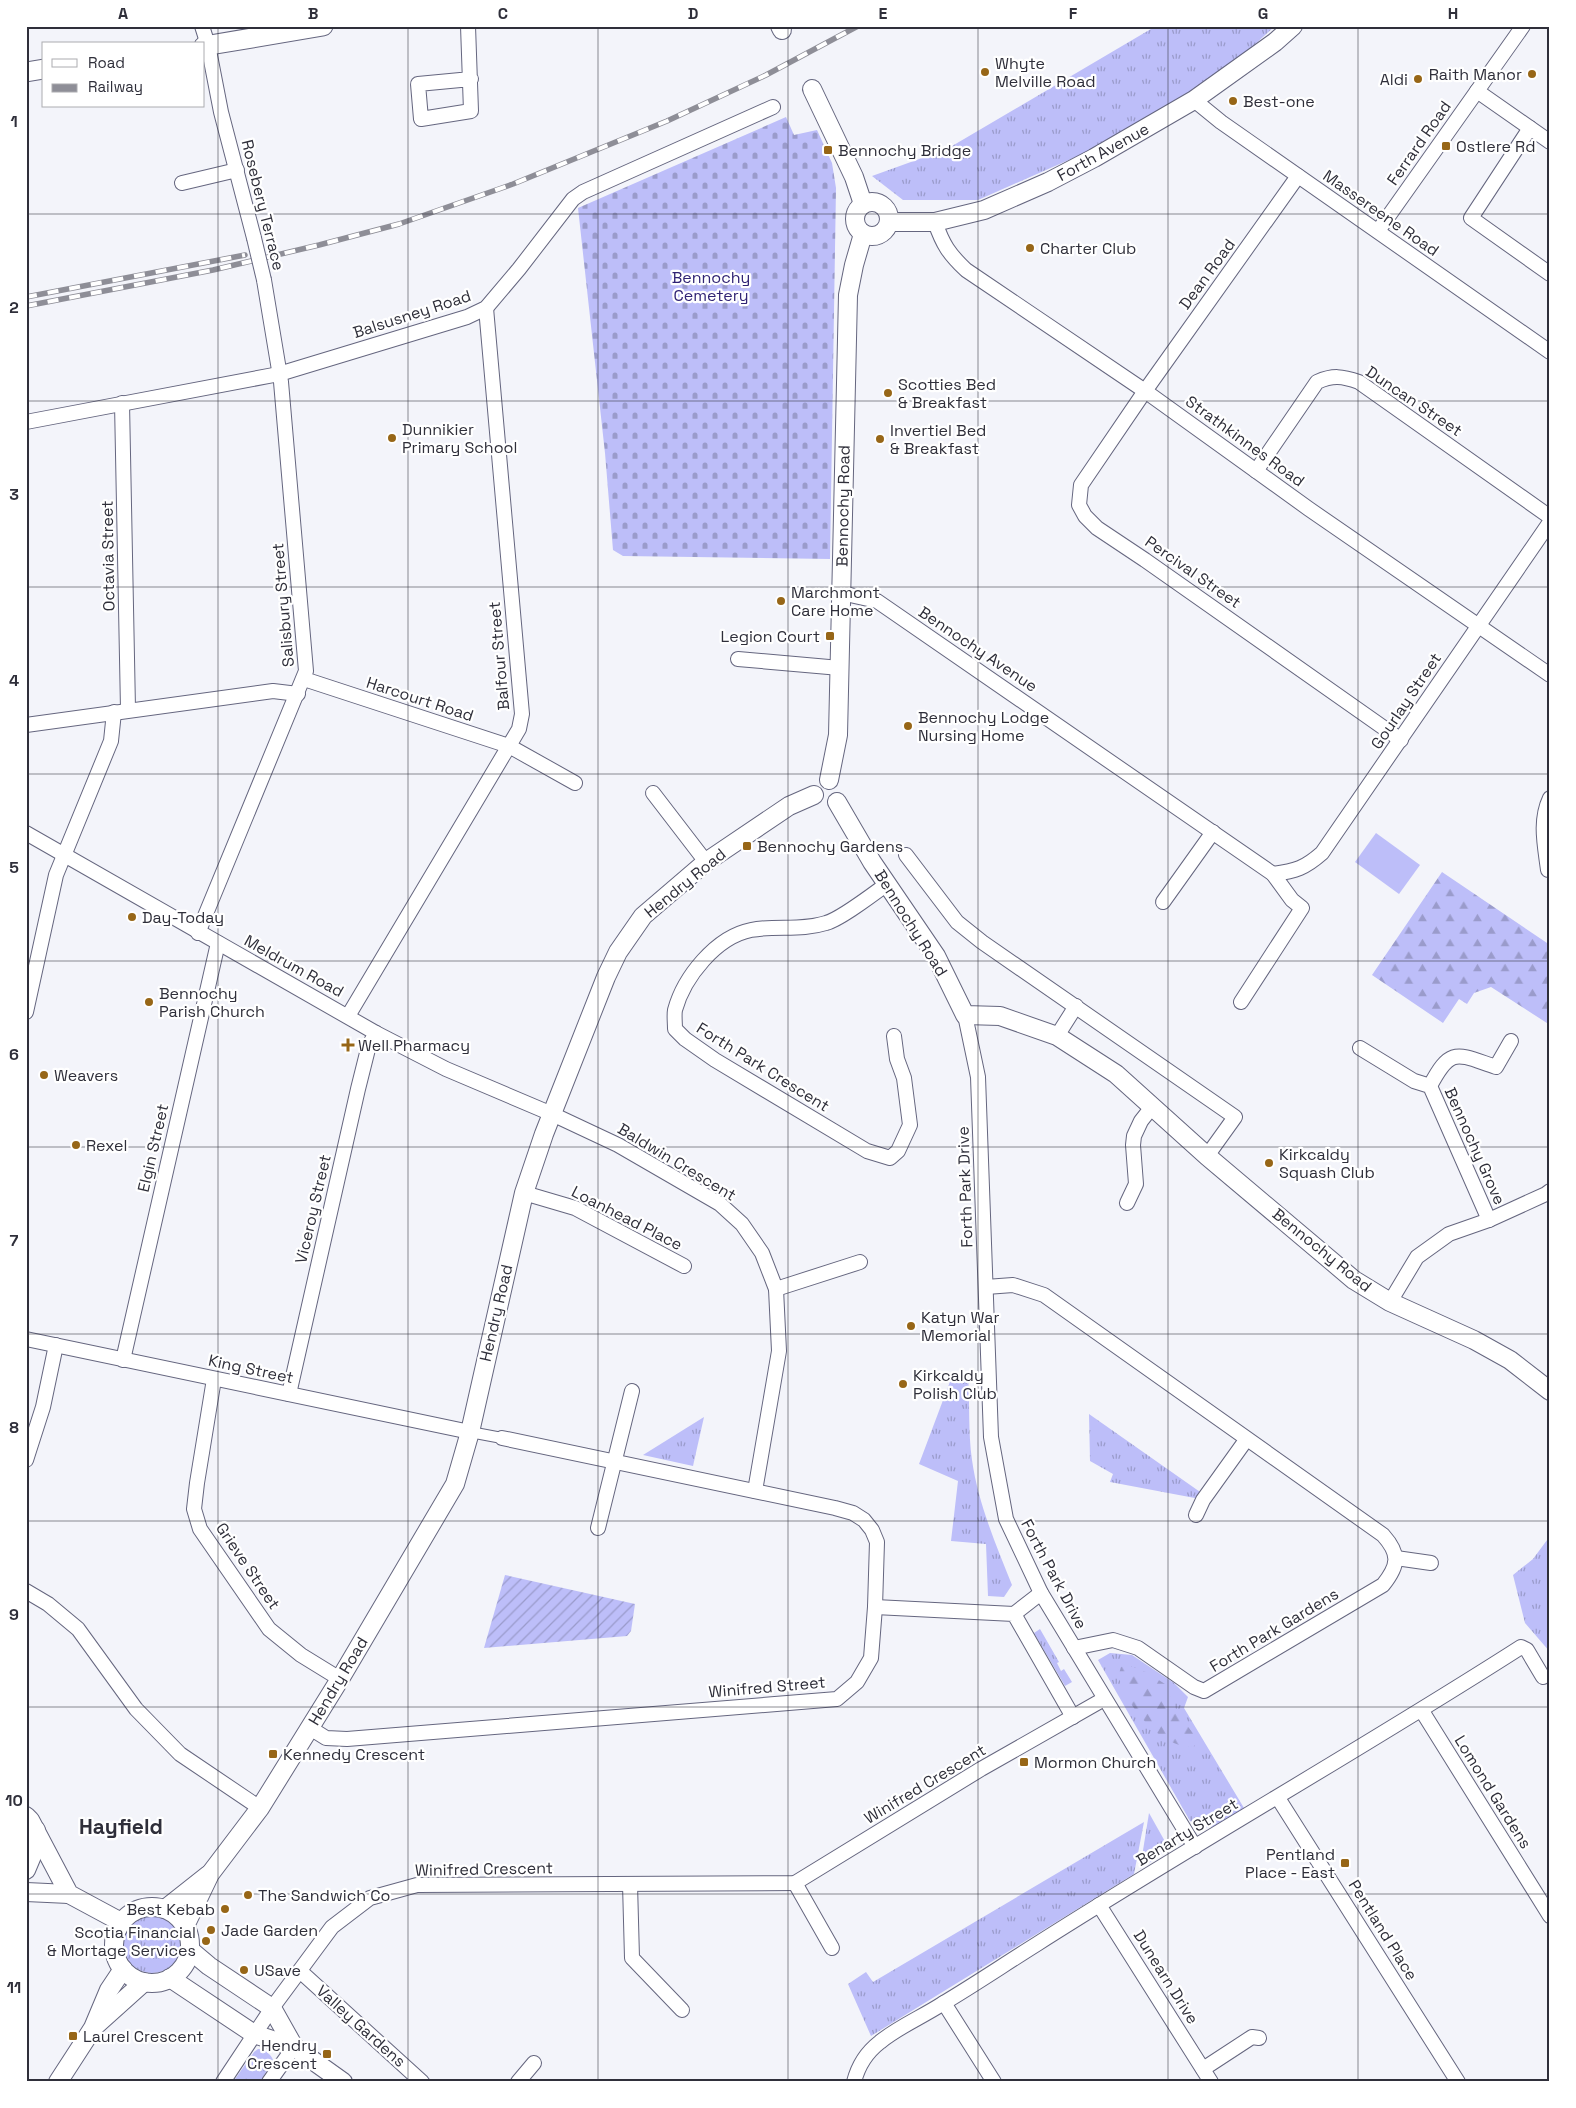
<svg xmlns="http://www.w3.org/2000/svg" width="1576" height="2108" viewBox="0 0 1576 2108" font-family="'Space Grotesk',sans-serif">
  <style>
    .grass { fill: url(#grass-tufts) }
    .forest { fill: url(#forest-firs) }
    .cemetery { fill: url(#cemetery-stones) }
    .park { fill: #bdbef9 }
    .garden { fill: url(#garden-furrows) }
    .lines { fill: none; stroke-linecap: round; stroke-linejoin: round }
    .pedestrian-casing { stroke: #65667f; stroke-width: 12 }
    .minor-casing { stroke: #65667f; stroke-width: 16 }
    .tertiary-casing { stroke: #65667f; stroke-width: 20 }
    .secondary-casing { stroke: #65667f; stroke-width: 21 }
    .pedestrian { stroke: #fff; stroke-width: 10 }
    .minor { stroke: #fff; stroke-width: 14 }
    .tertiary { stroke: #fff; stroke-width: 18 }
    .secondary { stroke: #fff; stroke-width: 19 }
    .rail-casing { stroke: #8e8e97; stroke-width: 5.5 }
    .rail { stroke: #fff; stroke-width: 4; stroke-dasharray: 11; stroke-linecap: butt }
    .minor-bridge-casing { stroke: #65667f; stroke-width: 16; stroke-linecap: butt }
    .minor-bridge { stroke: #fff; stroke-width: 14 }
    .grid { fill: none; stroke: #2f2f3a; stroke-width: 1; stroke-opacity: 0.55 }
    .poi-dot { fill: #976617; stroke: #fff; stroke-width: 2 }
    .labels { text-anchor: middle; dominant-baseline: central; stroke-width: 4.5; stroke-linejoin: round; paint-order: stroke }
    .poi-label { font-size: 16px; fill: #2f2f3a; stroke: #fff; text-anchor: start }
    .street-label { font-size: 16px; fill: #2f2f3a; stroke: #fff }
    .park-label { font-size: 16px; fill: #302374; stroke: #fff }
    .district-label { font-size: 21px; font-weight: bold; fill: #2f2f3a; stroke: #fff }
    .neatline { fill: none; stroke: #2f2f3a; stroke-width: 2 }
    .grid-label { font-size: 16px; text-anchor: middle; font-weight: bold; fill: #2f2f3a }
  </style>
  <defs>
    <pattern id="grass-tufts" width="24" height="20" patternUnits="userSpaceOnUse" patternTransform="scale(1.25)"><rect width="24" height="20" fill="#bdbef9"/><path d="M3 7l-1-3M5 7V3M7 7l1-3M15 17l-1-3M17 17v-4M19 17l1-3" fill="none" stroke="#9a9bcb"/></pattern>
    <pattern id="forest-firs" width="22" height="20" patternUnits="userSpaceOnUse" patternTransform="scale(1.25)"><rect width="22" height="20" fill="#bdbef9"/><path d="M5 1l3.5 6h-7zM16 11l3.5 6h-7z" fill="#9a9bcb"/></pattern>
    <pattern id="cemetery-stones" width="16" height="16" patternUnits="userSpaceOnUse" patternTransform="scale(1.25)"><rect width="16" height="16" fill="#bdbef9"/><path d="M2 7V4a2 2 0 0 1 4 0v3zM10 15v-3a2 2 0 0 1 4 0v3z" fill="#9a9bcb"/></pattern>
    <pattern id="garden-furrows" width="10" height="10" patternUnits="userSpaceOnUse" patternTransform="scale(1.25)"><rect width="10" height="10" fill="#bdbef9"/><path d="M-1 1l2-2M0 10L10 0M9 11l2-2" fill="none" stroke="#9a9bcb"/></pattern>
  </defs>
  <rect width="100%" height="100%" fill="#f3f4fa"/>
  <g class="grass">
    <path d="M 1156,26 L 1275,26 L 1229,68 L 1096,148 L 978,200 L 903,200 L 872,176 L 947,149 Z"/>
    <path d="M 954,1371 L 968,1375 C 970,1403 968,1432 972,1460 C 978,1503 996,1545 1012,1585 L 1004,1597 L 988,1596 L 986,1544 L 951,1541 L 958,1481 L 919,1464 Z"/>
    <path d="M 1089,1414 L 1203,1494 L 1200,1499 L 1110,1482 L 1113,1474 L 1090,1461 Z"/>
    <path d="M 704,1417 L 693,1466 L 643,1455 Z"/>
    <path d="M 1550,1536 L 1550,1652 L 1525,1623 L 1513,1575 L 1533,1559 Z"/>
    <path d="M 1040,1629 L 1059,1662 L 1057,1663 L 1061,1671 L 1064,1669 L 1072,1682 L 1065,1686 L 1034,1633 Z"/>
    <path d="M 1110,1653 L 1132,1655 L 1174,1683 L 1188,1697 L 1184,1708 L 1244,1808 C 1224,1821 1213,1836 1190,1821 L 1098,1660 Z"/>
    <path d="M 1149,1813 L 1167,1845 L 1167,1851 L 1140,1869 Z"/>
    <path d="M 1144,1822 L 1134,1874 L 871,2036 L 848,1984 L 866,1972 L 873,1982 Z"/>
    <circle cx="152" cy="1944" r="29"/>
    <path d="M 258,2049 C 264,2049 271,2054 273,2060 L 260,2082 L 233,2082 L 254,2052 Z"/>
  </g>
  <g class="forest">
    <path d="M 1442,872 L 1550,945 L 1550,1025 L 1491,987 L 1474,993 L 1467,1004 L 1459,999 L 1443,1023 L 1372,975 Z"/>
    <path d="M 1128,1665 L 1146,1672 L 1165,1684 L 1178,1714 L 1193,1733 L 1197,1743 L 1193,1747 C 1167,1747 1143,1723 1130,1702 C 1125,1695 1122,1685 1118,1677 L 1121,1667 Z"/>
  </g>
  <path class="cemetery" d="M 786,117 L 794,135 L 817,130 L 832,163 L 836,188 L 830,559 L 623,556 L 613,550 L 605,453 L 578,208 Z"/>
  <path class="park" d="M 1376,833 L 1420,865 L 1399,894 L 1355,862 Z"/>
  <path class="garden" d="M 505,1575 L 635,1604 L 631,1631 L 627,1636 L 484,1648 Z"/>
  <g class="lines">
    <defs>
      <path id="pedestrian" d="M 470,1432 L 502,1438"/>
      <g id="minor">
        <path d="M 202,26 L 208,45 L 221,112 L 254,238"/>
        <path d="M 468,26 L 471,111 L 421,119 L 418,84 L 471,79"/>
        <path d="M 1477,91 L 1550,142"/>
        <path d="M 1194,100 L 1221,122 L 1550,352"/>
        <path d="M 1530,128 L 1471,218 L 1550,274"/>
        <path d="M 1298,176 L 1145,391 L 1081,485 L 1079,505 L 1085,516 L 1097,528 L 1145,560 L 1401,740"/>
        <path d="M 182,183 L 237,170"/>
        <path d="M 935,222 C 943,245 949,254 966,270 L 1145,391 L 1309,509 L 1550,675"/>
        <path d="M 1378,231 L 1523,26"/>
        <path d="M 122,403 L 128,709"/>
        <path d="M 26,422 L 279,374 L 467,317 L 486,308 L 519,269 L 573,199 L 583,192 L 773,107"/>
        <path d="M 1256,471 L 1317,382 C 1333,375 1342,376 1359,382 L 1550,517"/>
        <path d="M 841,593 L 877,601 L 1273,874 L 1292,900 L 1302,908 L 1241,1002"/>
        <path d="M 738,659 L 840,668"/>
        <path d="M 304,679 L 509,746 L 575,783"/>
        <path d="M 26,725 L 273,691 L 298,694"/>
        <path d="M 653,793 L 706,862"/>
        <path d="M 26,833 L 376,1033 L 446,1069 L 552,1114 L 618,1145 L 720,1204 L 742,1224 L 762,1253 L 776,1289 L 779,1351 L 755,1491"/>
        <path d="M 906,855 L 957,922 L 982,942 L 1235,1117 L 1207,1156"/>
        <path d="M 1548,870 C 1545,846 1539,821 1550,798"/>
        <path d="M 1273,874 C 1296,871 1305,868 1322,853 L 1550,522"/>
        <path d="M 887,884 C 873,894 841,919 826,923 C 801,931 776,925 751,930 C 716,937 684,977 675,1010 C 674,1015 675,1023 675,1029 L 685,1039 L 715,1060 L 867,1151 L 890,1158 L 898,1151 L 910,1125 L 904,1078 L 897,1059 L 894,1036"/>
        <path d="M 1163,902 L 1213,832"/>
        <path d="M 198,933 L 306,671 L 281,382 L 264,280"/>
        <path d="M 26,1012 L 56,875 L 111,741 L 114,712"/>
        <path d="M 965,1015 L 978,1077 L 991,1437 L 1006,1519 L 1041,1593 L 1195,1847"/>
        <path d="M 348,1016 L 519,729 L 522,714 L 486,308"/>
        <path d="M 1057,1036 L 1076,1006"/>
        <path d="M 1360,1048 L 1414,1081 L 1430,1086 L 1489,1220"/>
        <path d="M 1430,1086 C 1451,1046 1457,1054 1496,1067 L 1511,1041"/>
        <path d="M 524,1193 L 575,1208 L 684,1266"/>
        <path d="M 1127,1203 L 1136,1184 L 1133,1145 L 1134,1136 L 1141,1121 L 1152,1107"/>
        <path d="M 986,1287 L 1013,1285 L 1044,1295 L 1383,1535 C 1400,1554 1399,1565 1383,1585 L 1204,1691 L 1194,1687 L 1138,1648 L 1113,1640 L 1074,1648"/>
        <path d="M 776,1289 L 860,1262"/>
        <path d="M 1390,1302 L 1417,1257 L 1449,1234 L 1489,1220 L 1546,1194 L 1550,1191"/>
        <path d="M 26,1339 L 470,1432"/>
        <path d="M 123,1360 L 218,943"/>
        <path d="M 214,1379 L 197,1483 L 194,1509 L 200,1529 L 269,1629 L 301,1655 L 340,1679"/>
        <path d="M 289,1394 L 358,1089 L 369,1045 L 376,1033"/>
        <path d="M 26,1460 L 43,1407 L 56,1345"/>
        <path d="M 1196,1515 L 1203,1500 L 1246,1440"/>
        <path d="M 598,1528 L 632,1391"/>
        <path d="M 1396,1558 L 1431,1563"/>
        <path d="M 26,1591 L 48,1604 L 78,1629 L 136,1709 L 180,1754 L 260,1808"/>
        <path d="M 875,1607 L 1014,1614 L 1073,1717"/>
        <path d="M 1014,1614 L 1041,1593"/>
        <path d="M 1422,1711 L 1550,1916"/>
        <path d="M 310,1728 L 326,1738 L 347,1739 L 837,1699 L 857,1682 L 871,1658 L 875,1607 L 877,1542 L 872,1530 L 864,1520 L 853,1513 L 835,1508 L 502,1438"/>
        <path d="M 1278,1798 L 1458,2082"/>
        <path d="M 795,1883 L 832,1948"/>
        <path d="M 630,1884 L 632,1958 L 682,2010"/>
        <path d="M 1099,1905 L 1211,2082"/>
        <path d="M 300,1971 L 422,2082"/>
        <path d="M 944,2003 L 994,2082"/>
        <path d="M 1203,2069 L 1252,2037 L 1259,2038"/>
        <path d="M 223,2082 L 272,2008 L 332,1927 L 370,1898 L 417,1885 L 795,1883 L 981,1769 L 1104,1699"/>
        <path d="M 269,2082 L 294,2047"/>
        <path d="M 518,2082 L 534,2063"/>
        <path d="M 854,2082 C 858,2066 867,2052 880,2042 C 898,2027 922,2017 942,2004 C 974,1985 1005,1964 1037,1944 C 1197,1842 1362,1749 1521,1647 L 1527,1650 L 1543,1677"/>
      </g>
      <g id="tertiary">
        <path d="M 780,26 L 782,30"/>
        <path d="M 812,89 L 854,177 L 863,204"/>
        <circle cx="872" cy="219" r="17"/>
        <path d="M 889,222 L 935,222 L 984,210 L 1048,182 L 1094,158 L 1194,100 L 1275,42 L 1293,26"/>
        <path d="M 829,780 L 838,735 L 848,295 L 854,265 L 863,234"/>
        <path d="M 837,802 L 872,862 L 936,956 L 965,1015 L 1000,1016 L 1057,1036 L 1116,1074 L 1207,1156 L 1354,1280 L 1390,1302 L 1474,1340 L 1510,1360 L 1550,1391"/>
        <path d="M 26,1816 L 30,1820 L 69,1894 L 121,1922"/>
        <path d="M 26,1870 L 34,1851 L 36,1830"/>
        <path d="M 26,1892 L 69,1894"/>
        <circle cx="152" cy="1945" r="38"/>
        <path d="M 165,1909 L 208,1875"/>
        <path d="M 185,1926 L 210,1874 L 260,1808 L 340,1679 L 455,1484 L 470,1432 L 524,1193 L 544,1134 L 606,977 L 618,952 L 643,916 L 706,862 L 789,806 L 814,795"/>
        <path d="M 190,1950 L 209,1966 L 272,2008 L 294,2047"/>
        <path d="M 170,1978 L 254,2034 L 294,2047 L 343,2082"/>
        <path d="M 95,2026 L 144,1982"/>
        <path d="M 58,2082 L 93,2028 L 109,1990 L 123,1969"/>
      </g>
      <g id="secondary">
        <path d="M 204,46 L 323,26"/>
        <path d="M 26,72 L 44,69"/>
      </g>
    </defs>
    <use href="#pedestrian" class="pedestrian-casing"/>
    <use href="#minor" class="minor-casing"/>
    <use href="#tertiary" class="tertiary-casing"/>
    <use href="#secondary" class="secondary-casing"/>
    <use href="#pedestrian" class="pedestrian"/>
    <use href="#minor" class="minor"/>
    <use href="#tertiary" class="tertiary"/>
    <use href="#secondary" class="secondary"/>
    <defs>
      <g id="rail">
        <path d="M 26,297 L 245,255"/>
        <path d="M 26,306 L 213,270 L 319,245 L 399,224 L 513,184 L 667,121 L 766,75 L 858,26"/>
      </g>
    </defs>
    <use href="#rail" class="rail-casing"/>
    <use href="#rail" class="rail"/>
    <defs>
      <path id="minor-bridge" d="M 254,238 L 264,280"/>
    </defs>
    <use href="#minor-bridge" class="minor-bridge-casing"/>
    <use href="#minor-bridge" class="minor-bridge"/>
  </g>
  <path class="grid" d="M 218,26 L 218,2082M 408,26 L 408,2082M 598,26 L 598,2082M 788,26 L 788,2082M 978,26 L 978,2082M 1168,26 L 1168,2082M 1358,26 L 1358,2082M 26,214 L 1550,214M 26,401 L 1550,401M 26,587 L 1550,587M 26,774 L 1550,774M 26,961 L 1550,961M 26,1147 L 1550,1147M 26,1334 L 1550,1334M 26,1521 L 1550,1521M 26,1707 L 1550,1707M 26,1894 L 1550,1894"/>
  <g class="poi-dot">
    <circle cx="985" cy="72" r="5"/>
    <circle cx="1532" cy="74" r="5"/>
    <circle cx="1418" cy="79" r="5"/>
    <circle cx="1233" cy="101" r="5"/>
    <rect x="1441" y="141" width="10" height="10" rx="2.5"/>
    <rect x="823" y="145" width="10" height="10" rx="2.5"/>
    <circle cx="1030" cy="248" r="5"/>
    <circle cx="888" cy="393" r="5"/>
    <circle cx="392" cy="438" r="5"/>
    <circle cx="880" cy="439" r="5"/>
    <circle cx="781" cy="601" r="5"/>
    <rect x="825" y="631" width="10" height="10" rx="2.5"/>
    <circle cx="908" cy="726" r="5"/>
    <rect x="742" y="841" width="10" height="10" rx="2.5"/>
    <circle cx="132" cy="917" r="5"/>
    <circle cx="149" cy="1002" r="5"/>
    <path d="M345.5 1037.5h5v5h5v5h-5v5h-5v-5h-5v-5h5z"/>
    <circle cx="44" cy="1075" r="5"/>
    <circle cx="76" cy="1145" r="5"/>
    <circle cx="1269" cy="1163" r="5"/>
    <circle cx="911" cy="1326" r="5"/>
    <circle cx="903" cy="1384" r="5"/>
    <rect x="268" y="1749" width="10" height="10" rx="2.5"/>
    <rect x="1019" y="1757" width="10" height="10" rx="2.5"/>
    <rect x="1340" y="1858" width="10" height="10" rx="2.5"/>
    <circle cx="248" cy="1895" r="5"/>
    <circle cx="225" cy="1909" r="5"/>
    <circle cx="211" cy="1930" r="5"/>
    <circle cx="206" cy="1941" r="5"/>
    <circle cx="244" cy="1970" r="5"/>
    <rect x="68" y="2031" width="10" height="10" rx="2.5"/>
    <rect x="322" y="2049" width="10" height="10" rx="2.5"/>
  </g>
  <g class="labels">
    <g class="poi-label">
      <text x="995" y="63">Whyte<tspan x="995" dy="18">Melville Road</tspan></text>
      <text x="1522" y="74" text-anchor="end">Raith Manor</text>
      <text x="1408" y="79" text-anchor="end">Aldi</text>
      <text x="1243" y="101">Best-one</text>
      <text x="1456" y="146">Ostlere Rd</text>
      <text x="838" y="150">Bennochy Bridge</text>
      <text x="1040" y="248">Charter Club</text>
      <text x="898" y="384">Scotties Bed<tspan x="898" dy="18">&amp; Breakfast</tspan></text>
      <text x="402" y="429">Dunnikier<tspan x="402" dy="18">Primary School</tspan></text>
      <text x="890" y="430">Invertiel Bed<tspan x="890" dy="18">&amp; Breakfast</tspan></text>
      <text x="791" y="592">Marchmont<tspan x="791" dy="18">Care Home</tspan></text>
      <text x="820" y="636" text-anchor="end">Legion Court</text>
      <text x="918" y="717">Bennochy Lodge<tspan x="918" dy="18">Nursing Home</tspan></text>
      <text x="757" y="846">Bennochy Gardens</text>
      <text x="142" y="917">Day-Today</text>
      <text x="159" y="993">Bennochy<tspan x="159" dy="18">Parish Church</tspan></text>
      <text x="358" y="1045">Well Pharmacy</text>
      <text x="54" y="1075">Weavers</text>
      <text x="86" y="1145">Rexel</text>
      <text x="1279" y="1154">Kirkcaldy<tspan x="1279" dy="18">Squash Club</tspan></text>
      <text x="921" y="1317">Katyn War<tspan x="921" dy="18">Memorial</tspan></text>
      <text x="913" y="1375">Kirkcaldy<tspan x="913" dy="18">Polish Club</tspan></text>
      <text x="283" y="1754">Kennedy Crescent</text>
      <text x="1034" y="1762">Mormon Church</text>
      <text x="1335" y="1854" text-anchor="end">Pentland<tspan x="1335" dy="18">Place - East</tspan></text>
      <text x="258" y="1895">The Sandwich Co</text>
      <text x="215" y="1909" text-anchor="end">Best Kebab</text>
      <text x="221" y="1930">Jade Garden</text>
      <text x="196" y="1932" text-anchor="end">Scotia Financial<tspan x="196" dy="18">&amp; Mortage Services</tspan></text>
      <text x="254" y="1970">USave</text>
      <text x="83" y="2036">Laurel Crescent</text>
      <text x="317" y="2045" text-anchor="end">Hendry<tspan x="317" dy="18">Crescent</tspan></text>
    </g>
    <g class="street-label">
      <text transform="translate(1419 143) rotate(-55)">Ferrard Road</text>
      <text transform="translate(1103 152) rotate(-29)">Forth Avenue</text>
      <text transform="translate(263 205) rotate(76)">Rosebery Terrace</text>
      <text transform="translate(1381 213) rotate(35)">Massereene Road</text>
      <text transform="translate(1207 274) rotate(-54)">Dean Road</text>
      <text transform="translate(412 314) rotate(-18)">Balsusney Road</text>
      <text transform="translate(1414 401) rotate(34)">Duncan Street</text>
      <text transform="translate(1245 441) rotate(36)">Strathkinnes Road</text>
      <text transform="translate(843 506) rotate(-89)">Bennochy Road</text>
      <text transform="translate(108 556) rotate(-91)">Octavia Street</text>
      <text transform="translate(1193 572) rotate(35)">Percival Street</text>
      <text transform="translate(283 605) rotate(-95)">Salisbury Street</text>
      <text transform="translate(978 649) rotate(34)">Bennochy Avenue</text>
      <text transform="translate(499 656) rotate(-95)">Balfour Street</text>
      <text transform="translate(420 699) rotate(18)">Harcourt Road</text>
      <text transform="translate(1406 701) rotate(-56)">Gourlay Street</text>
      <text transform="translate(685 883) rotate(-39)">Hendry Road</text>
      <text transform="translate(911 923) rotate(58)">Bennochy Road</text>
      <text transform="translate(294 966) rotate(29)">Meldrum Road</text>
      <text transform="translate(763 1067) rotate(32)">Forth Park Crescent</text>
      <text transform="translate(1475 1146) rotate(66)">Bennochy Grove</text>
      <text transform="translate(153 1148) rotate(-77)">Elgin Street</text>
      <text transform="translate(677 1162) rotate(31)">Baldwin Crescent</text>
      <text transform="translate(965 1187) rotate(-92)">Forth Park Drive</text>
      <text transform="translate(313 1209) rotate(-77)">Viceroy Street</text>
      <text transform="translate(627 1218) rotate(27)">Loanhead Place</text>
      <text transform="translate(1322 1250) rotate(39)">Bennochy Road</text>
      <text transform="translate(496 1313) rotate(-77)">Hendry Road</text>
      <text transform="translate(251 1369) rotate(12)">King Street</text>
      <text transform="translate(248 1566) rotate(56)">Grieve Street</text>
      <text transform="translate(1054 1574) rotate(62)">Forth Park Drive</text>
      <text transform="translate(1274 1630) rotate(-31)">Forth Park Gardens</text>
      <text transform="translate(338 1681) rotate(-59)">Hendry Road</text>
      <text transform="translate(767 1687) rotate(-5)">Winifred Street</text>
      <text transform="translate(925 1784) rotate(-31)">Winifred Crescent</text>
      <text transform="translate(1493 1792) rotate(58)">Lomond Gardens</text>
      <text transform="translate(1187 1832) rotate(-31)">Benarty Street</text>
      <text transform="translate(484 1869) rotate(-1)">Winifred Crescent</text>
      <text transform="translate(1383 1930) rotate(58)">Pentland Place</text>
      <text transform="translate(1166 1977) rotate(58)">Dunearn Drive</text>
      <text transform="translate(361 2026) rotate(42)">Valley Gardens</text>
    </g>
    <g class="park-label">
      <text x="711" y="277">Bennochy<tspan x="711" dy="18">Cemetery</tspan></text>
    </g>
    <g class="district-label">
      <text x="121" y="1826">Hayfield</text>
    </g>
  </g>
  <rect width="1576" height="2108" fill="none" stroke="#ffffff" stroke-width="55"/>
  <rect x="42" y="42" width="162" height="65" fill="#ffffff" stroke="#acacb0"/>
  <rect x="52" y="59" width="25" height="8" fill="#ffffff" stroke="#acacb0"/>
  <text x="88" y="68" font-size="15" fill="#2f2f3a">Road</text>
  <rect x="52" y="84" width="25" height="8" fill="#8e8e97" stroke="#acacb0"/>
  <text x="88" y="92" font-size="15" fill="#2f2f3a">Railway</text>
  <rect x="28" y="28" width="1520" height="2052" class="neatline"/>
  <g class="grid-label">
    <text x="123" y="19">A</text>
    <text x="313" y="19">B</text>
    <text x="503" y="19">C</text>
    <text x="693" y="19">D</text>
    <text x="883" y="19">E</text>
    <text x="1073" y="19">F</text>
    <text x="1263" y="19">G</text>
    <text x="1453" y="19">H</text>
    <text x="14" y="127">1</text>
    <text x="14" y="313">2</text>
    <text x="14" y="500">3</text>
    <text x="14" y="686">4</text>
    <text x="14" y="873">5</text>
    <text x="14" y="1060">6</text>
    <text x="14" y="1246">7</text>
    <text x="14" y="1433">8</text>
    <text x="14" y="1620">9</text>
    <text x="14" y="1806">10</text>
    <text x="14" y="1993">11</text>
  </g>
</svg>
